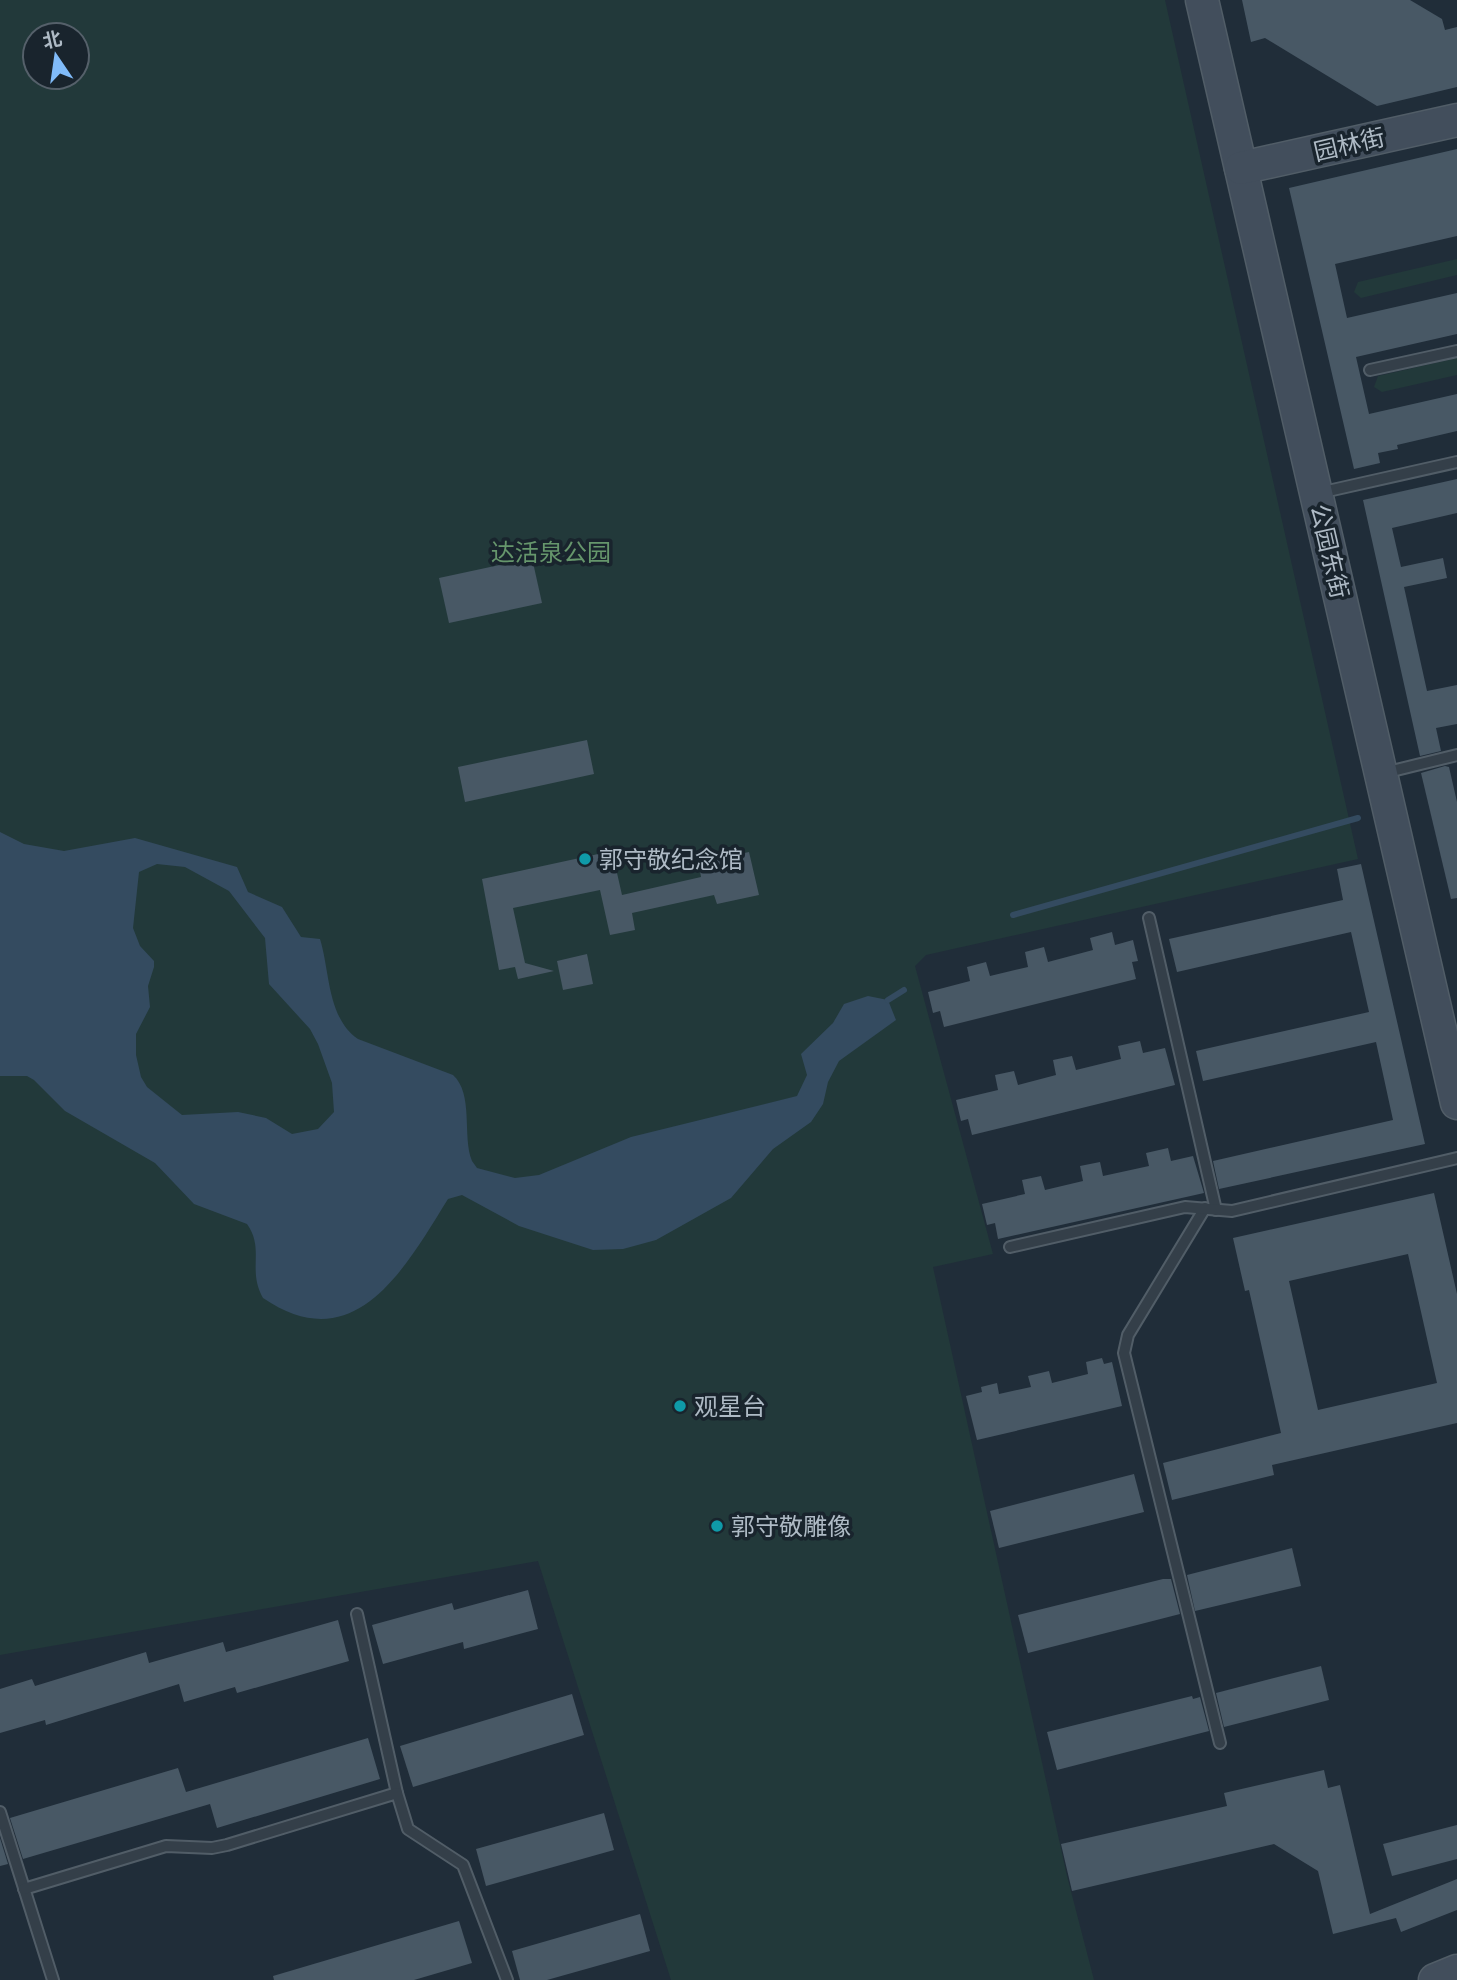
<svg xmlns="http://www.w3.org/2000/svg" width="1457" height="1980" viewBox="0 0 1457 1980" font-family="'IBM Plex Sans','Noto Sans SC',sans-serif">
  <style>
    .green { fill: #22393a; fill-rule: evenodd }
    .water { fill: #344b60; fill-rule: evenodd }
    .lines { fill: none; stroke-linecap: round; stroke-linejoin: round }
    .stream { stroke: #344b60; stroke-width: 6 }
    .building { fill: #485865; fill-rule: evenodd }
    .lane-casing { stroke: #515d67; stroke-width: 14 }
    .secondary-casing { stroke: #515d67; stroke-width: 35 }
    .lane { stroke: #343f49; stroke-width: 10 }
    .secondary { stroke: #424e5c; stroke-width: 32 }
    .culture-dot { fill: #0f9aa8; stroke: #19242d; stroke-width: 2.5 }
    .labels { text-anchor: middle; dominant-baseline: central; stroke-width: 7; stroke-linejoin: round; paint-order: stroke }
    .street-label { font-size: 24px; fill: #aebac5; stroke: #19242d }
    .park-label { font-size: 24px; fill: #66966c; stroke: #19242d }
    .poi-label { font-size: 24px; fill: #aebac5; stroke: #19242d; text-anchor: start }
  </style>
  <rect width="100%" height="100%" fill="#202d39"/>
  <g class="green">
    <path d="M 0,0 L 1165,0 L 1358,859 L 926,955 L 915,966 L 993,1254 L 933,1267 L 1067,1876 L 1094,1980 L 671,1980 L 538,1561 L 0,1655 ZM 35,35 L 77,35 L 77,77 L 35,77 Z"/>
    <path d="M 1457,259 L 1457,275 L 1361,298 L 1354,292 L 1358,282 Z"/>
    <path d="M 1457,358 L 1457,375 L 1382,392 L 1374,387 L 1378,376 Z"/>
  </g>
  <path class="water" d="M 0,832 L 24,844 L 64,851 L 135,838 L 237,867 L 248,892 L 282,907 L 301,937 L 320,939 C 330,971 327,1018 358,1039 L 453,1075 C 474,1094 462,1136 472,1161 L 477,1168 L 515,1178 L 539,1175 L 631,1137 L 797,1096 L 807,1075 L 801,1054 L 833,1023 L 844,1004 L 868,996 L 888,1000 L 896,1020 L 839,1061 L 828,1082 L 823,1104 L 811,1122 L 773,1149 L 731,1198 L 656,1240 L 623,1249 L 593,1250 L 519,1226 L 462,1195 L 448,1199 C 405,1268 355,1361 263,1298 C 247,1270 265,1249 247,1224 L 194,1204 L 155,1163 L 65,1111 L 34,1080 L 27,1076 L 0,1076 ZM 157,864 L 185,867 L 229,891 L 265,938 L 269,984 L 310,1029 L 318,1044 L 332,1083 L 334,1112 L 318,1129 L 292,1134 L 266,1118 L 238,1112 L 182,1115 L 147,1087 L 141,1077 L 136,1055 L 136,1034 L 150,1007 L 148,986 L 154,967 L 154,961 L 140,946 L 133,928 L 139,872 Z"/>
  <g class="lines">
    <g class="stream">
      <path d="M 1013,915 L 1358,818"/>
      <path d="M 888,1000 L 904,990"/>
    </g>
  </g>
  <g class="building">
    <path d="M 1242,0 L 1410,0 L 1442,19 L 1445,30 L 1457,27 L 1457,87 L 1377,106 L 1265,38 L 1251,42 Z"/>
    <path d="M 1457,149 L 1457,236 L 1335,264 L 1347,318 L 1457,293 L 1457,334 L 1356,357 L 1369,414 L 1457,394 L 1457,431 L 1397,445 L 1398,449 L 1378,453 L 1380,463 L 1354,469 L 1289,188 Z"/>
    <path d="M 1457,479 L 1457,513 L 1392,528 L 1401,567 L 1443,558 L 1447,578 L 1404,587 L 1427,691 L 1457,685 L 1457,724 L 1436,728 L 1441,751 L 1420,756 L 1363,500 Z"/>
    <path d="M 532,558 L 542,603 L 449,623 L 439,578 Z"/>
    <path d="M 587,740 L 594,774 L 465,802 L 458,767 Z"/>
    <path d="M 1445,766 L 1449,767 L 1457,802 L 1457,898 L 1451,899 L 1421,773 Z"/>
    <path d="M 612,851 L 622,895 L 701,877 L 700,871 L 709,869 L 707,861 L 749,852 L 759,895 L 717,904 L 714,895 L 632,913 L 635,930 L 610,935 L 600,890 L 513,908 L 525,963 L 554,971 L 518,979 L 515,967 L 499,970 L 482,879 Z"/>
    <path d="M 1361,864 L 1425,1144 L 1219,1189 L 1213,1161 L 1393,1120 L 1376,1042 L 1203,1081 L 1196,1051 L 1369,1012 L 1351,932 L 1177,972 L 1169,939 L 1343,900 L 1337,869 Z"/>
    <path d="M 1112,932 L 1115,945 L 1133,940 L 1138,961 L 1132,962 L 1136,979 L 944,1027 L 940,1011 L 933,1013 L 928,992 L 970,981 L 967,967 L 986,962 L 990,976 L 1028,967 L 1025,952 L 1044,947 L 1048,962 L 1093,950 L 1090,938 Z"/>
    <path d="M 587,954 L 593,984 L 563,990 L 557,961 Z"/>
    <path d="M 1140,1041 L 1143,1053 L 1165,1048 L 1175,1085 L 972,1135 L 968,1119 L 961,1121 L 956,1100 L 998,1090 L 995,1075 L 1014,1071 L 1018,1085 L 1056,1075 L 1053,1060 L 1072,1056 L 1076,1070 L 1121,1059 L 1118,1046 Z"/>
    <path d="M 1168,1148 L 1171,1161 L 1193,1156 L 1204,1193 L 998,1239 L 995,1223 L 987,1225 L 982,1204 L 1025,1194 L 1022,1180 L 1041,1176 L 1045,1190 L 1083,1181 L 1080,1166 L 1100,1162 L 1103,1176 L 1149,1166 L 1146,1153 Z"/>
    <path d="M 1434,1193 L 1457,1294 L 1457,1423 L 1272,1465 L 1274,1475 L 1172,1500 L 1163,1463 L 1281,1433 L 1249,1290 L 1245,1291 L 1233,1238 ZM 1408,1254 L 1437,1383 L 1318,1410 L 1289,1281 Z"/>
    <path d="M 1102,1358 L 1104,1364 L 1112,1362 L 1122,1406 L 977,1440 L 966,1396 L 982,1392 L 981,1387 L 997,1383 L 999,1394 L 1031,1387 L 1028,1376 L 1049,1371 L 1052,1383 L 1088,1374 L 1086,1362 Z"/>
    <path d="M 1134,1474 L 1144,1512 L 999,1548 L 990,1511 Z"/>
    <path d="M 1292,1548 L 1301,1586 L 1195,1611 L 1187,1575 Z"/>
    <path d="M 1163,1579 L 1171,1579 L 1180,1614 L 1028,1653 L 1018,1615 Z"/>
    <path d="M 528,1590 L 538,1629 L 464,1649 L 463,1642 L 383,1664 L 372,1625 L 452,1603 L 454,1610 Z"/>
    <path d="M 338,1620 L 349,1661 L 237,1693 L 235,1687 L 184,1702 L 179,1684 L 46,1725 L 45,1720 L 0,1733 L 0,1689 L 32,1679 L 35,1686 L 146,1652 L 149,1663 L 223,1642 L 226,1652 Z"/>
    <path d="M 1321,1666 L 1329,1700 L 1224,1727 L 1216,1693 Z"/>
    <path d="M 572,1694 L 584,1735 L 413,1787 L 400,1746 Z"/>
    <path d="M 1192,1696 L 1193,1699 L 1200,1697 L 1209,1731 L 1057,1770 L 1047,1732 Z"/>
    <path d="M 368,1738 L 380,1779 L 217,1828 L 210,1804 L 23,1859 L 10,1818 L 178,1768 L 186,1792 Z"/>
    <path d="M 1324,1770 L 1328,1788 L 1340,1785 L 1370,1914 L 1457,1879 L 1457,1910 L 1401,1932 L 1396,1918 L 1333,1934 L 1318,1871 L 1274,1844 L 1072,1891 L 1061,1844 L 1227,1806 L 1224,1793 Z"/>
    <path d="M 604,1813 L 614,1850 L 486,1886 L 476,1849 Z"/>
    <path d="M 1457,1825 L 1457,1859 L 1392,1876 L 1383,1844 Z"/>
    <path d="M 0,1838 L 8,1864 L 0,1866 Z"/>
    <path d="M 640,1914 L 650,1951 L 547,1980 L 520,1980 L 512,1951 Z"/>
    <path d="M 459,1921 L 472,1963 L 414,1980 L 274,1980 L 273,1976 Z"/>
  </g>
  <g class="lines">
    <defs>
      <g id="lane">
        <path d="M 1370,370 L 1457,351"/>
        <path d="M 1319,493 L 1457,462"/>
        <path d="M 1384,773 L 1457,755"/>
        <path d="M 1149,918 L 1216,1210"/>
        <path d="M 1205,1208 L 1128,1335 L 1124,1353 L 1220,1743"/>
        <path d="M 1010,1247 L 1185,1207 L 1232,1211 L 1457,1158"/>
        <path d="M 357,1614 L 397,1793"/>
        <path d="M 0,1812 L 53,1980"/>
        <path d="M 24,1889 L 166,1846 L 212,1848 L 227,1845 L 397,1793 L 408,1829 L 463,1865 L 507,1980"/>
      </g>
      <g id="secondary">
        <path d="M 1202,0 L 1457,1103"/>
        <path d="M 1241,168 L 1457,120"/>
        <path d="M 1435,1980 L 1457,1971"/>
      </g>
    </defs>
    <use href="#lane" class="lane-casing"/>
    <use href="#secondary" class="secondary-casing"/>
    <use href="#lane" class="lane"/>
    <use href="#secondary" class="secondary"/>
  </g>
  <g class="culture-dot">
    <circle cx="585" cy="859" r="7"/>
    <circle cx="680" cy="1406" r="7"/>
    <circle cx="717" cy="1526" r="7"/>
  </g>
  <g class="labels">
    <g class="street-label">
      <text transform="translate(1349 144) rotate(-13)">园林街</text>
      <text transform="translate(1330 551) rotate(77)">公园东街</text>
    </g>
    <g class="park-label">
      <text x="551" y="552">达活泉公园</text>
    </g>
    <g class="poi-label">
      <text x="599" y="859">郭守敬纪念馆</text>
      <text x="694" y="1406">观星台</text>
      <text x="731" y="1526">郭守敬雕像</text>
    </g>
  </g>
  <g transform="translate(56 56) rotate(347)"><circle r="33" fill="#19242d" stroke="#55606a" stroke-width="2"/>
  <path d="M0-5L12 26L0 18L-12 26Z" fill="#80bbf9"/>
  <text y="-10" font-size="19" font-weight="bold" text-anchor="middle" fill="#aebac5">北</text>
  </g>
</svg>
